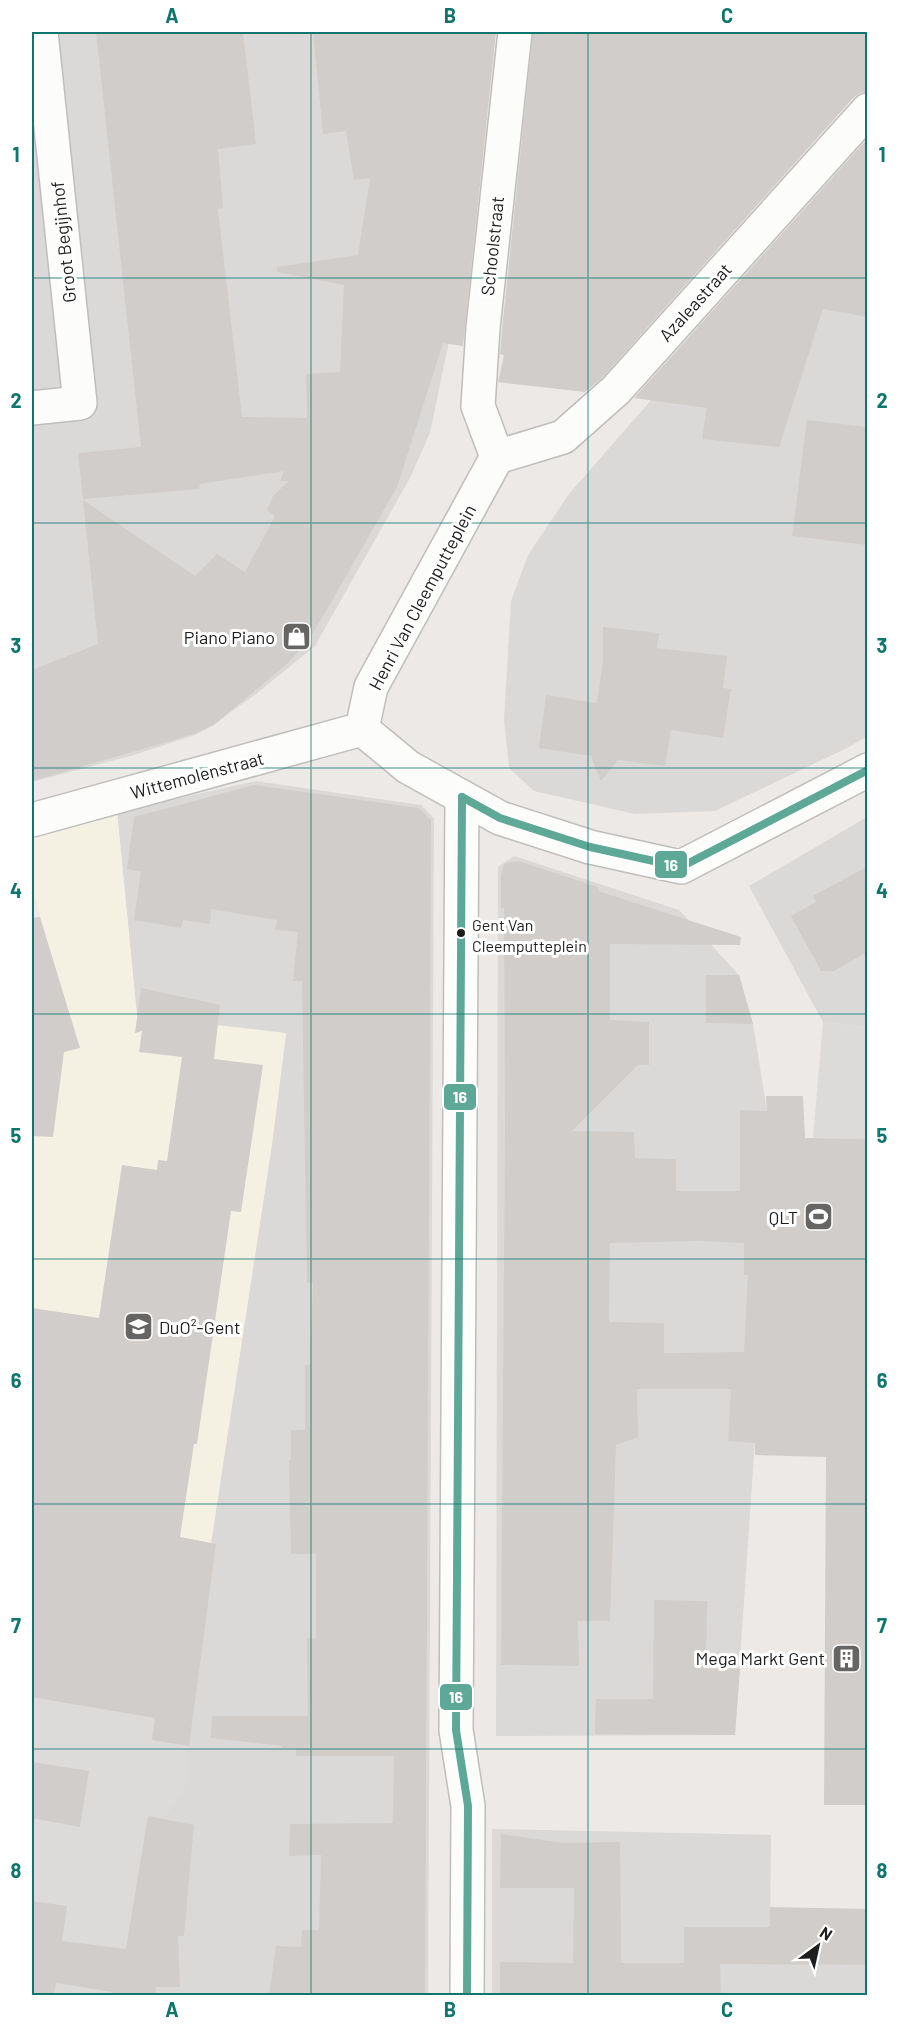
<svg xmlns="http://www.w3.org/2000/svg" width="899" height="2027" viewBox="0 0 899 2027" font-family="Barlow,sans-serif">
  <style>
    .residential { fill: #dbd9d8 }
    .education { fill: #f5f1e2 }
    .parking { fill: #dcdbda }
    .building { fill: #d0cdcb; fill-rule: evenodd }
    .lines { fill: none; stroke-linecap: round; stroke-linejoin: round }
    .minor-casing { stroke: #bfbebd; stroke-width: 36 }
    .minor { stroke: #fcfcfb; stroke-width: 33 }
    .bus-1-casing { stroke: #fff; stroke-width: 12 }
    .bus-1 { stroke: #5ea897; stroke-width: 8 }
    .grid { fill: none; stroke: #0f766e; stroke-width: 1.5; stroke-opacity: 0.55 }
    .bus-dot { fill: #1e1e1e; stroke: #fff; stroke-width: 2 }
    .labels { text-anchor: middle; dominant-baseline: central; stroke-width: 6; stroke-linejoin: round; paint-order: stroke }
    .bus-label { font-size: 16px; fill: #1e1e1e; stroke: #fff; text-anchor: start }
    .street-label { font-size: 18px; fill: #1e1e1e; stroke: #fff }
    .poi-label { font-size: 18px; fill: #1e1e1e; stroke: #fff; text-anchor: end }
    .line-badge { stroke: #fff; stroke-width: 2 }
    .badge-label { font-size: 16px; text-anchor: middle; font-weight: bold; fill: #fff }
    .neatline { fill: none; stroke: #0f766e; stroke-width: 2 }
    .grid-label { font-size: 20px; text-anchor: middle; font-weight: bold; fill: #0f766e }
  </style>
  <rect width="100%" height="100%" fill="#ece9e6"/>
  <g class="residential">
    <path d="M 32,32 L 487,32 L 483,106 L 469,244 L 430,433 L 410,478 L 315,646 L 256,694 L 210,727 L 195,735 L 134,755 L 32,782 Z"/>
    <path d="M 867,158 L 867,736 L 849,747 L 715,811 L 635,814 L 534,791 L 509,768 L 504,719 L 511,601 L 528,555 L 569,494 L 779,254 Z"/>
    <path d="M 256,781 L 421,805 L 434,818 L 428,1995 L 32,1995 L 32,1511 L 211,1543 L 272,1144 L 286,1034 L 137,1016 L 117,812 Z"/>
    <path d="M 867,817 L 867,1027 L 823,1022 L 749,886 Z"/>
    <path d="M 514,856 L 679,910 L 739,975 L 753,1024 L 767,1111 L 763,1321 L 735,1735 L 496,1736 L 498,867 Z"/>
    <path d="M 492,1829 L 771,1835 L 770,1927 L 685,1927 L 684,1963 L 867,1965 L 867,1995 L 492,1995 Z"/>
  </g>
  <path class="education" d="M 117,812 L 137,1016 L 286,1033 L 272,1144 L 211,1543 L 32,1511 L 32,938 L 45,934 L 32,886 L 32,837 Z"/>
  <g class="parking">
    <path d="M 823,1022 L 867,1027 L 867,1139 L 813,1138 Z"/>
    <path d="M 32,1511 L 216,1544 L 189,1746 L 188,1782 L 165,1819 L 148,1816 L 126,1949 L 119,1965 L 112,1995 L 32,1995 Z"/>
  </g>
  <g class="building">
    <path d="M 96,32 L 243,32 L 256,144 L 218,149 L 223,208 L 218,209 L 242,417 L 307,418 L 306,374 L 340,372 L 344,285 L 277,272 L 277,267 L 358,255 L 370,178 L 354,180 L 346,131 L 323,134 L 313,32 L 496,32 L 463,346 L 443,343 L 397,487 L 325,613 L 309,639 L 288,663 L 214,725 L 194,734 L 32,781 L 32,670 L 98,644 L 83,500 L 195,576 L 217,554 L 245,572 L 275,516 L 267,510 L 273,496 L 289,481 L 280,481 L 284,471 L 200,484 L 199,489 L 83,499 L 78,453 L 141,447 Z"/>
    <path d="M 533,32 L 867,32 L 867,92 L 862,92 L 854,97 L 603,377 L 585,392 L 498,382 L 504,355 L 500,354 L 502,330 Z"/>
    <path d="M 867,139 L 867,317 L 823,309 L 779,447 L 702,439 L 707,408 L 634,398 Z"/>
    <path d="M 807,420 L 867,427 L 867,545 L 792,536 Z"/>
    <path d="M 603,627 L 659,633 L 657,648 L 727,656 L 723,688 L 731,689 L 723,738 L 671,730 L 665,766 L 618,760 L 601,781 L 591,756 L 539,748 L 546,695 L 597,703 L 603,660 Z"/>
    <path d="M 254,785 L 419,808 L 431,820 L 425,1995 L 269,1995 L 276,1946 L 301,1947 L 302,1930 L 319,1930 L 321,1855 L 289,1856 L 290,1824 L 393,1823 L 394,1756 L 296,1756 L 296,1748 L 282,1748 L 282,1746 L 211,1738 L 212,1716 L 308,1716 L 307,1638 L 316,1638 L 316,1554 L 291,1554 L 289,1460 L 291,1460 L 291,1430 L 305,1430 L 305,1365 L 310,1365 L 313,1283 L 307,1283 L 302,981 L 293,981 L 298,932 L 275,930 L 277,920 L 211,909 L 210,924 L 183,920 L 181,928 L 134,920 L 141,872 L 127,869 L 134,817 Z"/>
    <path d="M 518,861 L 598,887 L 598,891 L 741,937 L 740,945 L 610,944 L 610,1020 L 649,1022 L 649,1065 L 638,1065 L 572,1131 L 634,1132 L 635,1158 L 676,1159 L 676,1191 L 740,1191 L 740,1110 L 767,1111 L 766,1096 L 803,1096 L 805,1138 L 867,1139 L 867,1805 L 824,1805 L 826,1457 L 755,1455 L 755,1443 L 728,1441 L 731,1389 L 637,1389 L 638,1437 L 616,1445 L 610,1621 L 578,1621 L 579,1666 L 501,1665 L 505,1130 L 504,908 L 501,908 L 501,876 L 504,864 ZM 701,1241 L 744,1243 L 744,1275 L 748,1275 L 744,1352 L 664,1353 L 664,1323 L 609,1322 L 610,1243 Z"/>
    <path d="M 867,867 L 867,952 L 834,971 L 821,971 L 791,916 L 816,902 L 813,896 Z"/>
    <path d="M 40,917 L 80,1048 L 64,1052 L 53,1137 L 32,1136 L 32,918 Z"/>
    <path d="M 706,975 L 739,975 L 753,1024 L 706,1023 Z"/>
    <path d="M 141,988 L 220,1005 L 214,1059 L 263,1065 L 241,1212 L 231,1211 L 197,1444 L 194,1444 L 180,1537 L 216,1544 L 189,1746 L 152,1740 L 155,1718 L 32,1697 L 32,1308 L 99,1318 L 122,1165 L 157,1170 L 158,1160 L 167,1161 L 182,1057 L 139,1052 L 142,1031 L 135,1033 Z"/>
    <path d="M 654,1600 L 707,1601 L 706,1669 L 740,1669 L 735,1735 L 595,1734 L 596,1699 L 653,1699 Z"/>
    <path d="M 32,1762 L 89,1771 L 80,1827 L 32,1818 Z"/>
    <path d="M 148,1816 L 194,1825 L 184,1936 L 178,1936 L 180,1987 L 156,1987 L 155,1995 L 112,1995 L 113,1992 L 56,1983 L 54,1995 L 32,1995 L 32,1901 L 67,1906 L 62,1941 L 126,1949 Z"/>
    <path d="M 501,1834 L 563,1843 L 620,1842 L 621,1963 L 684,1963 L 684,1927 L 770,1927 L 770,1907 L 867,1909 L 867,1965 L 720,1964 L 721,1995 L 500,1995 L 500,1962 L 573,1963 L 574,1888 L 500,1888 Z"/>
  </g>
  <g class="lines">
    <defs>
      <g id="minor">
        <path d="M 32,408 L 80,403 L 41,32"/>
        <path d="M 497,457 L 371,687 L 362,729 L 408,767 L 500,818 L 590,847 L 681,867 L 868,770"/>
        <path d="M 497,457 L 563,437 L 616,390 L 868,110"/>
        <path d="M 497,457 L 478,406 L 483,328 L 515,32"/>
        <path d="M 462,797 L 456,1730 L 468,1806 L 467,1996"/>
        <path d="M 32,820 L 362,729"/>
      </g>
    </defs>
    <use href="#minor" class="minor-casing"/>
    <use href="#minor" class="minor"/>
    <defs>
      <g id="bus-1">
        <path d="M 462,797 L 456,1730 L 468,1806 L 467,1996"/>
        <path d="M 462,797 L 500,818 L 590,847 L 681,867 L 868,770"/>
      </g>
    </defs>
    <use href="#bus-1" class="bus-1-casing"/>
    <use href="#bus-1" class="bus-1"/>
  </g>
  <path class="grid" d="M 311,32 L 311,1996M 588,32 L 588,1996M 32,278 L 868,278M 32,523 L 868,523M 32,768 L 868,768M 32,1014 L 868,1014M 32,1259 L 868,1259M 32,1504 L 868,1504M 32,1749 L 868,1749"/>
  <defs>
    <symbol id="shop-square" viewBox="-11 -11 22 22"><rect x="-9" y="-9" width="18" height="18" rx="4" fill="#666564" stroke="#fff"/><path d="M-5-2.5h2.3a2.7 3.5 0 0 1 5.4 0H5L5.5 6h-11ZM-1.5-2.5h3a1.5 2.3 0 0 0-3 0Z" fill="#fff"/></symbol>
    <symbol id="stadium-square" viewBox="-11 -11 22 22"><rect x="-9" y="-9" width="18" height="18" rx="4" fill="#666564" stroke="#fff"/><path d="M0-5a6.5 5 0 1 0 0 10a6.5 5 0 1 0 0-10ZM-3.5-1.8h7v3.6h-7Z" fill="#fff"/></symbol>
    <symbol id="school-square" viewBox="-11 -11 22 22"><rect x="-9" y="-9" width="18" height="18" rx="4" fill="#666564" stroke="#fff"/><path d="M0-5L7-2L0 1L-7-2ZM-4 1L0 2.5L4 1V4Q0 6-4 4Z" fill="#fff"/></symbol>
    <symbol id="building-square" viewBox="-11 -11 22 22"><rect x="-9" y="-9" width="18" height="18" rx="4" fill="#666564" stroke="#fff"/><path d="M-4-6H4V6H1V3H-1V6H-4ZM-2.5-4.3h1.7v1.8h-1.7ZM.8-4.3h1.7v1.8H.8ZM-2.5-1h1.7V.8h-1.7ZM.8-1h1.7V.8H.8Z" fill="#fff"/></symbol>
  </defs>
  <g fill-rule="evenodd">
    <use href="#shop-square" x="280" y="620" width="33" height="33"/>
    <use href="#stadium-square" x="802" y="1200" width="33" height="33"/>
    <use href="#school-square" x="122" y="1310" width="33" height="33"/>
    <use href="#building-square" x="830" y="1642" width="33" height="33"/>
  </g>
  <circle class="bus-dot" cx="461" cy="933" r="5"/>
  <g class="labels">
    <g class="bus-label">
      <text x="472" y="924">Gent Van<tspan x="472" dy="21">Cleemputteplein</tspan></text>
    </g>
    <g class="street-label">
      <text transform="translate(63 242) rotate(-96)">Groot Begijnhof</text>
      <text transform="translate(492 246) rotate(-84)">Schoolstraat</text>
      <text transform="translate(695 302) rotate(-48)">Azaleastraat</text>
      <text transform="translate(422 597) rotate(-62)">Henri Van Cleemputteplein</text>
      <text transform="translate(197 775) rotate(-15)">Wittemolenstraat</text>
    </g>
    <g class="poi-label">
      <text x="275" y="637">Piano Piano</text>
      <text x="798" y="1217">QLT</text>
      <text x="159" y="1327" text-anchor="start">DuO²-Gent</text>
      <text x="825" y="1658">Mega Markt Gent</text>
    </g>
  </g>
  <g class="line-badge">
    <rect x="654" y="850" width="34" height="29" rx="6" fill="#5ea897"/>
    <rect x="443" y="1083" width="34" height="28" rx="6" fill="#5ea897"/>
    <rect x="439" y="1683" width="34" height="28" rx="6" fill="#5ea897"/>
  </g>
  <g class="badge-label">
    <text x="671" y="871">16</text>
    <text x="460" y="1103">16</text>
    <text x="456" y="1703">16</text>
  </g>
  <rect width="899" height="2027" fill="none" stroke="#ffffff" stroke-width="66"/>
  <g transform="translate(818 1946) rotate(33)" stroke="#ffffff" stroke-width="4.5" paint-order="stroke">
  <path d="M0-4.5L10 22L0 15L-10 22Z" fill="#1e1e1e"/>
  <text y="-9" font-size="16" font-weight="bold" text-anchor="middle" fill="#1e1e1e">N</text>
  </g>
  <rect x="33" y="33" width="833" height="1961" class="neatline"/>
  <g class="grid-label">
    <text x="172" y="23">A</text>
    <text x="450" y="23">B</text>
    <text x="727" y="23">C</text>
    <text x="16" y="162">1</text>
    <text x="882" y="162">1</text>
    <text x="16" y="408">2</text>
    <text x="882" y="408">2</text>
    <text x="16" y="653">3</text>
    <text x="882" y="653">3</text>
    <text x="16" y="898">4</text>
    <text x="882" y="898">4</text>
    <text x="16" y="1143">5</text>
    <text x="882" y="1143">5</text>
    <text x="16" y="1388">6</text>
    <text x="882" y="1388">6</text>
    <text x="16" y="1633">7</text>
    <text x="882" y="1633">7</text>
    <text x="16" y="1878">8</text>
    <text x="882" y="1878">8</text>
    <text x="172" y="2017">A</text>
    <text x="450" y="2017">B</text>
    <text x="727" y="2017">C</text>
  </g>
</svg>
